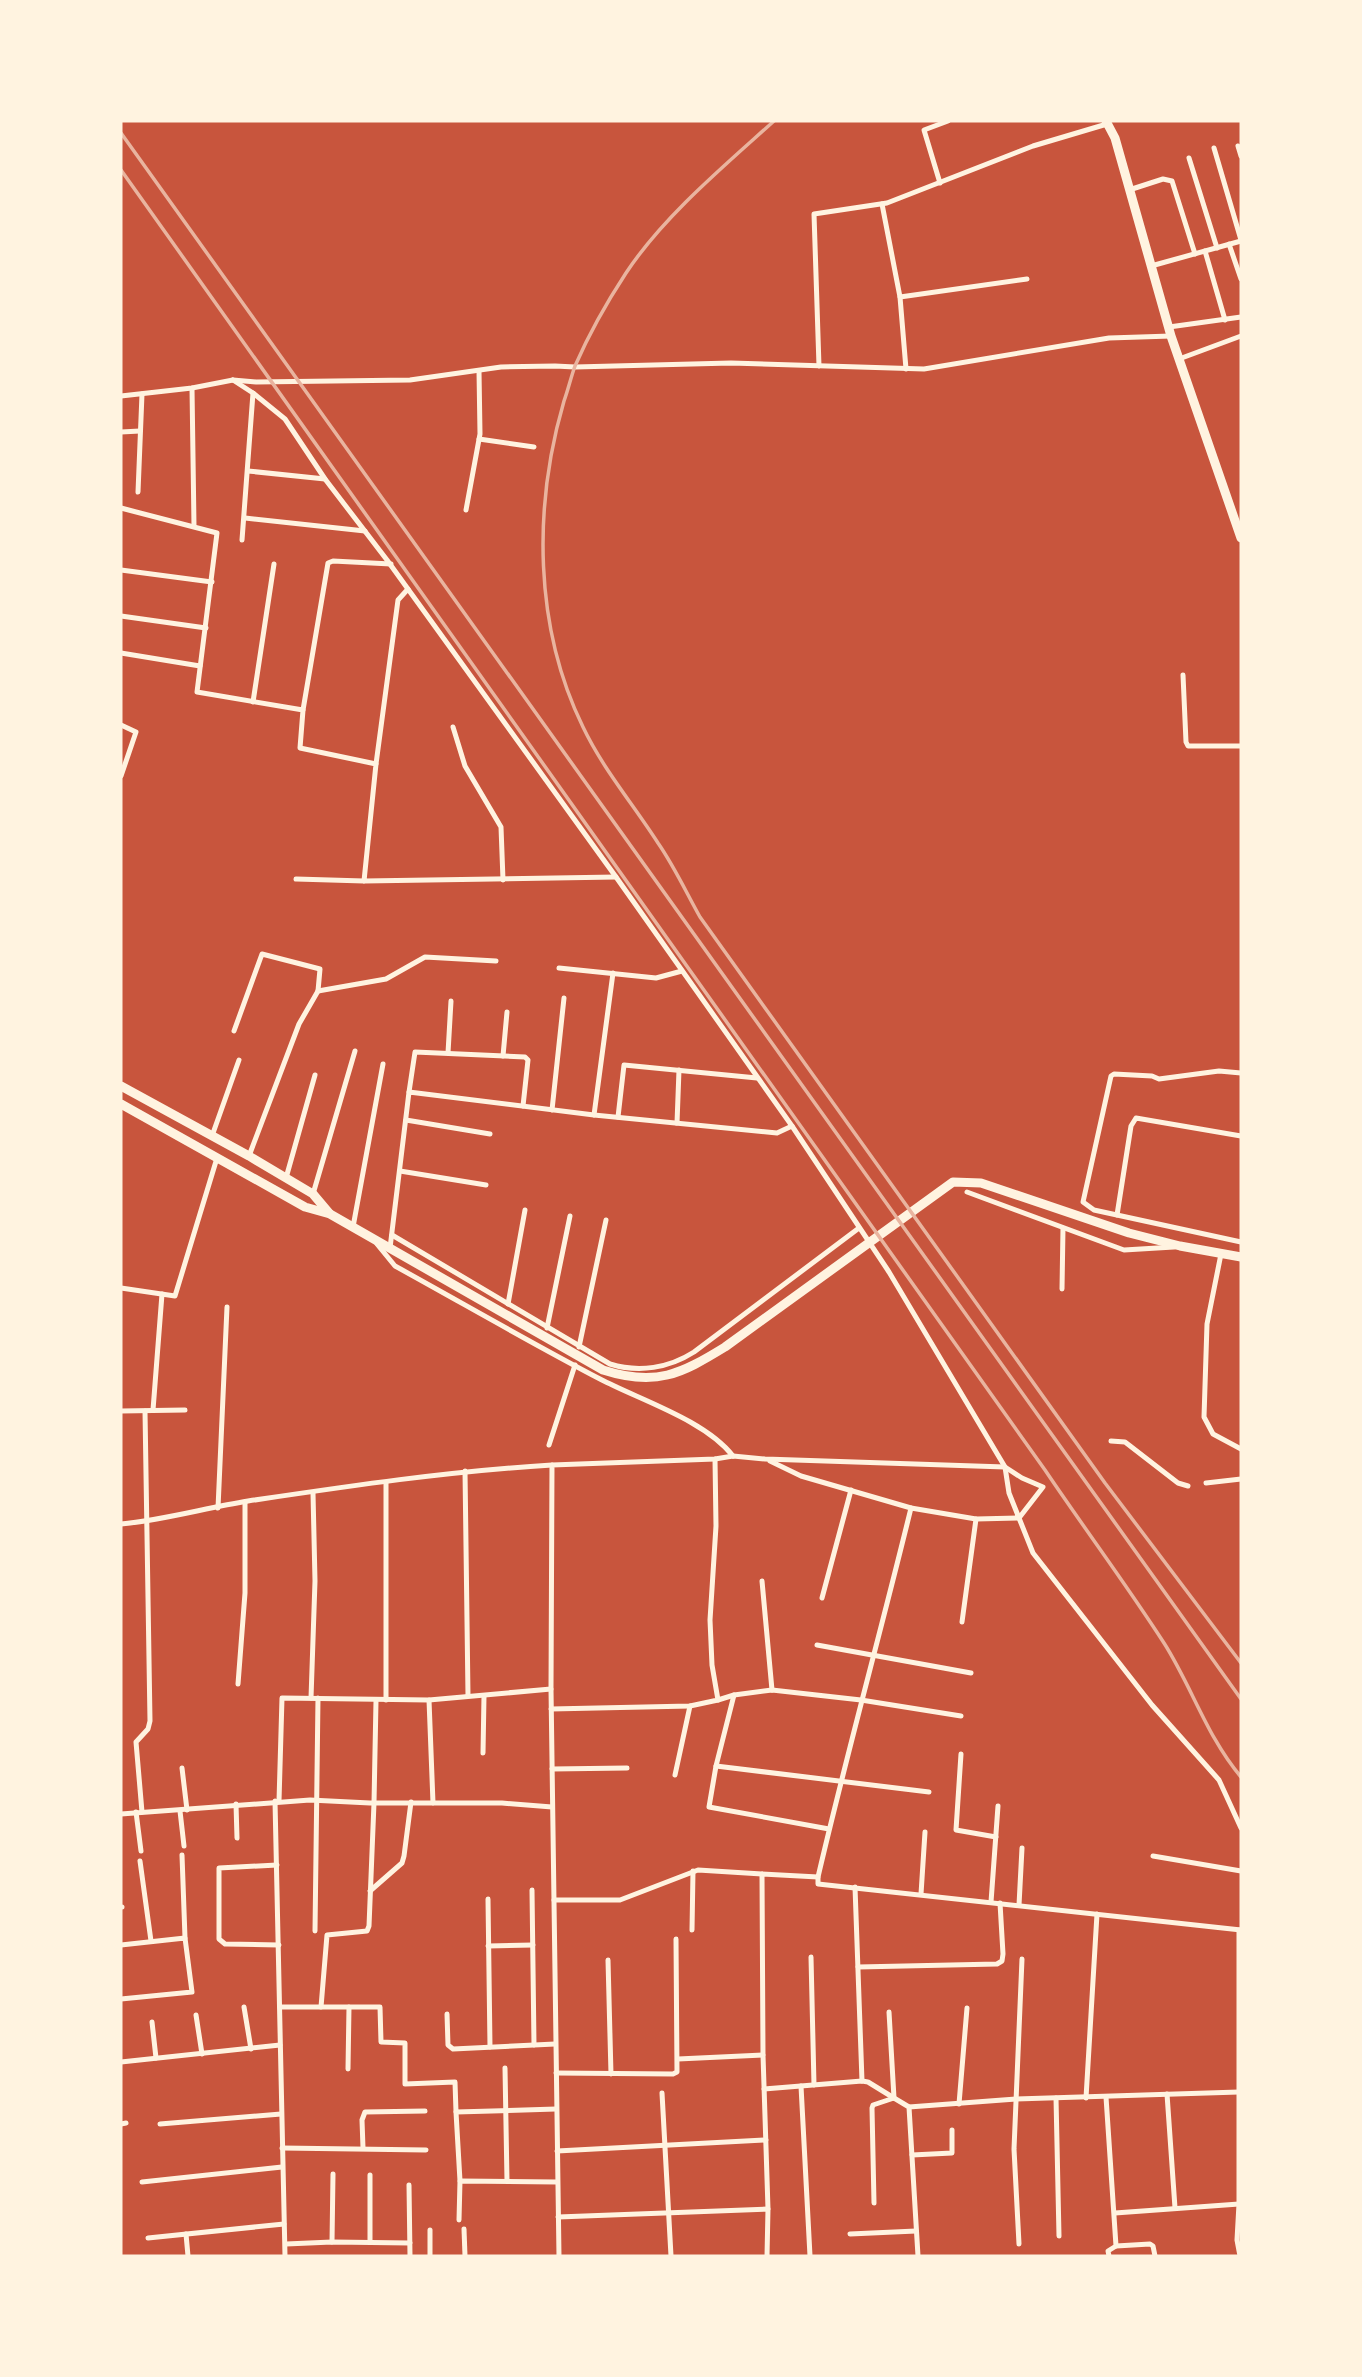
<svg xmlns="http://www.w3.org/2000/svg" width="1362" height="2377" viewBox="0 0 1362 2377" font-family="'Space Grotesk',sans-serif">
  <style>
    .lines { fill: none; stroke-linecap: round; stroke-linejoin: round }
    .minor { stroke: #fff3e0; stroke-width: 5 }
    .primary { stroke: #fff3e0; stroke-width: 9 }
    .rail { stroke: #e9b49f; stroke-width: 3.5 }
  </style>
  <rect width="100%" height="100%" fill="#c8553d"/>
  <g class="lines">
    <g class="minor">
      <path d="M 1238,146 L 1241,156"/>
      <path d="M 1214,148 L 1241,240"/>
      <path d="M 1189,158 L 1217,248"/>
      <path d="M 940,183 L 924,130 L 948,121"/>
      <path d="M 1129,190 L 1163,179 L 1172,181 L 1195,254"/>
      <path d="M 882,204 L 900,297 L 906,369"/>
      <path d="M 1229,244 L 1241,279"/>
      <path d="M 1205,251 L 1225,320"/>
      <path d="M 1151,266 L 1241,241"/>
      <path d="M 900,297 L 1027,279"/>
      <path d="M 1169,327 L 1241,317"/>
      <path d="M 1179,359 L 1241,336"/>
      <path d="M 819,366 L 814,214 L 887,203 L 1033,146 L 1107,124"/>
      <path d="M 233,380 L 253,393 L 285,419 L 325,479 L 387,560 L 616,877 L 792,1126 L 889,1272 L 1005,1467 L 1009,1493 L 1019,1518 L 976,1519 L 911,1508"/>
      <path d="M 192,388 L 194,526"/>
      <path d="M 121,396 L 192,388 L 233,380 L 256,382 L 410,380 L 501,367 L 555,366 L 575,367 L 731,363 L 924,369 L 1109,338 L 1171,336"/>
      <path d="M 121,432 L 140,431"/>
      <path d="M 479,439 L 534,447"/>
      <path d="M 248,471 L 325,479"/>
      <path d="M 138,492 L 142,394"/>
      <path d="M 121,508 L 217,533 L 197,692 L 303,710 L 300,748 L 376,764 L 364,881 L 616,877"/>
      <path d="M 466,510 L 480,434 L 479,371"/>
      <path d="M 245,518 L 365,531"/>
      <path d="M 242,540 L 253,393"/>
      <path d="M 121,570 L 212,582"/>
      <path d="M 121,616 L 206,628"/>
      <path d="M 121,653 L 200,666"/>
      <path d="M 1183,675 L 1186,742 L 1188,746 L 1241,746"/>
      <path d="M 253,702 L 274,564"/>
      <path d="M 303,710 L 328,563 L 333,561 L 391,564"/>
      <path d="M 121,725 L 136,732 L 121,776"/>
      <path d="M 453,727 L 465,766 L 501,827 L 503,880"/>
      <path d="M 376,764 L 398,600 L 408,589"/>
      <path d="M 296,879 L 364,881"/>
      <path d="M 559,968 L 656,978 L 682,971"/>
      <path d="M 318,991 L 386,979 L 425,957 L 496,961"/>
      <path d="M 234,1031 L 262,954 L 320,969 L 318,991 L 299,1024 L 249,1156"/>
      <path d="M 448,1053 L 451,1001"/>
      <path d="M 503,1056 L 507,1012"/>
      <path d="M 1241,1073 L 1219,1071 L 1159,1079 L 1152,1076 L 1114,1074 L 1111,1076 L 1083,1202 L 1094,1210 L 1241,1242"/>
      <path d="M 409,1092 L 415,1052 L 525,1057 L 528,1060 L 523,1106"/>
      <path d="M 552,1110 L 564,998"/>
      <path d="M 594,1115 L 613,973"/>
      <path d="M 618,1117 L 624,1065 L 757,1078"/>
      <path d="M 406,1120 L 490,1134"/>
      <path d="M 677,1123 L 679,1070"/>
      <path d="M 212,1136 L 239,1060"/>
      <path d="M 400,1171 L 486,1185"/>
      <path d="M 286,1178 L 315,1075"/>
      <path d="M 967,1192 L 1124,1250 L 1174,1247"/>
      <path d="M 313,1194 L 355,1051"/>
      <path d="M 1117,1215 L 1131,1126 L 1136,1118 L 1241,1136"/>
      <path d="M 353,1227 L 383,1064"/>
      <path d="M 392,1235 L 610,1364 C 639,1373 669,1368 694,1352 L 859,1228"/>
      <path d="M 377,1244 L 395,1266 C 464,1304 531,1343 600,1379 C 640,1400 705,1420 733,1456"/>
      <path d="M 390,1248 L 409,1092 L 594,1115 L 777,1133 L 792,1126"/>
      <path d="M 1221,1254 L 1207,1324 L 1204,1417 L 1213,1434 L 1241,1449"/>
      <path d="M 121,1288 L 175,1296 L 217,1158"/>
      <path d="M 1062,1289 L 1063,1228"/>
      <path d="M 508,1304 L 525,1210"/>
      <path d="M 547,1328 L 570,1216"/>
      <path d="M 579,1347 L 606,1220"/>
      <path d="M 153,1410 L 162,1294"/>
      <path d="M 121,1411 L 185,1410"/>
      <path d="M 1111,1441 L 1125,1442 L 1178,1483 L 1188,1486"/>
      <path d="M 549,1445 L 575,1365"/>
      <path d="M 770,1461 L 801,1476 L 911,1508 C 881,1631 847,1753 818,1877 L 818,1884 L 1241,1930"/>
      <path d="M 1005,1467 L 1022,1478 L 1043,1487 L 1019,1518 L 1033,1553 L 1152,1705 L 1219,1780 L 1241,1828"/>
      <path d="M 465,1471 L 468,1695"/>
      <path d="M 1206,1483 L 1241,1479"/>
      <path d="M 218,1508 L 227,1307"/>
      <path d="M 121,1524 C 164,1520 205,1508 248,1501 C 349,1486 450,1471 552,1465"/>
      <path d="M 762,1581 L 772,1690"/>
      <path d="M 822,1598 L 851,1490"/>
      <path d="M 962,1622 L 976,1519"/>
      <path d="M 817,1645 L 971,1673"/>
      <path d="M 238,1684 L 245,1593 L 245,1502"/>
      <path d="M 734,1695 L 716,1766 L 709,1807 L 829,1829"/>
      <path d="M 311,1698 L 315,1581 L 313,1493"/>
      <path d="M 386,1700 L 386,1483"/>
      <path d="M 429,1700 L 433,1803"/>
      <path d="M 718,1700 L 734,1695 L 772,1690 L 861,1700 L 961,1716"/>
      <path d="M 551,1709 L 690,1706 L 718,1700 L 712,1665 L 710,1620 L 716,1526 L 715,1459"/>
      <path d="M 483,1753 L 484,1696"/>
      <path d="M 961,1754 L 956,1830 L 996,1837"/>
      <path d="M 716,1766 L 929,1792"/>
      <path d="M 182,1768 L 187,1810"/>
      <path d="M 552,1769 L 627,1768"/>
      <path d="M 675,1775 L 690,1706"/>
      <path d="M 275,1801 L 285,2256"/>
      <path d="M 279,1801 L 282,1698 L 429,1700 L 551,1689"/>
      <path d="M 236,1804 L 237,1838"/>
      <path d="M 180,1811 L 184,1846"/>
      <path d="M 136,1812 L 141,1851"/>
      <path d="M 142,1812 L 136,1742 L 148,1729 L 150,1721 L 145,1411"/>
      <path d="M 121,1814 L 310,1800 L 370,1803 L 502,1803 L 552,1807"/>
      <path d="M 182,1855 L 185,1938"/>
      <path d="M 1153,1856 L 1241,1871"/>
      <path d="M 140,1861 L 151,1941"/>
      <path d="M 277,1865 L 219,1868 L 219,1939 L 225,1944 L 279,1945"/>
      <path d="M 855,1887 L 862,2081"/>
      <path d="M 532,1890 L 534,2045"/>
      <path d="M 370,1891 L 402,1863 L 404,1856 L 411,1802"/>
      <path d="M 921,1894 L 925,1832"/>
      <path d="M 488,1899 L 490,2047"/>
      <path d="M 554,1900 L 620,1900 L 698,1870 L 762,1874"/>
      <path d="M 991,1902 L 998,1806"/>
      <path d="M 1019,1905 L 1022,1848"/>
      <path d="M 121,1907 L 122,1907"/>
      <path d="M 692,1930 L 693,1871"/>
      <path d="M 1239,1930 L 1239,2204 L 1237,2240 L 1240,2256"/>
      <path d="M 315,1931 L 318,1698"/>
      <path d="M 121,1945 L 185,1938 L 192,1992 L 121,1999"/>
      <path d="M 488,1946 L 533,1945"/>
      <path d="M 811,1957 L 814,2085"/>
      <path d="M 608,1960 L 611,2074"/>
      <path d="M 858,1967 L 997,1964 L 1002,1961 L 1003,1954 L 1000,1903"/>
      <path d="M 244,2007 L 251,2049"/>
      <path d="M 280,2007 L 380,2007 L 381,2042 L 405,2043 L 405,2084 L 455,2082 L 456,2112 L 556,2109"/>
      <path d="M 321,2007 L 327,1935 L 367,1931 L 369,1926 L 374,1803 L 376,1701"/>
      <path d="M 889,2012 L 894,2098 L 909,2107 L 918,2256"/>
      <path d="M 447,2014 L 448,2045 L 453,2049 L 555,2044"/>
      <path d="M 196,2015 L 202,2054"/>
      <path d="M 152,2022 L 156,2058"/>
      <path d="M 678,2059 L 763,2055"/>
      <path d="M 121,2062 L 280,2045"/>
      <path d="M 505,2068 L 507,2181"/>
      <path d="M 348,2069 L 349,2007"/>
      <path d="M 556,2073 L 673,2074 L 677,2072 L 676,1939"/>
      <path d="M 801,2086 L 810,2256"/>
      <path d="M 764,2089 L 862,2081 L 868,2082 L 894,2098"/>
      <path d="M 662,2093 L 671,2256"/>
      <path d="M 1167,2094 L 1175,2208"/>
      <path d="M 1106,2097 L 1116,2246 L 1108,2251 L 1109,2256"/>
      <path d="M 1056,2098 L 1059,2236"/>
      <path d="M 1086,2098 L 1097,1914"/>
      <path d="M 959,2104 L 967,2008"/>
      <path d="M 909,2107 L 1016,2099 L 1239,2092"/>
      <path d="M 456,2112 L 460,2181"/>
      <path d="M 121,2124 L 126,2123"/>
      <path d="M 160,2124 L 281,2114"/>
      <path d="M 282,2148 L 426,2150"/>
      <path d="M 363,2148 L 362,2120 L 365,2112 L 425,2111"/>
      <path d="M 557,2151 L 766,2140"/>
      <path d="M 912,2155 L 952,2153 L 952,2130"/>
      <path d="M 142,2182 L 282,2167"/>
      <path d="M 409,2185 L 410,2256"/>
      <path d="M 874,2203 L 872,2108 L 873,2105 L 894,2098"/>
      <path d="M 768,2209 L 763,2055 L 762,1874 L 818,1877"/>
      <path d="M 1115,2213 L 1239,2204"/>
      <path d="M 558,2217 L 768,2209 L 767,2256"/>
      <path d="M 459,2220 L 460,2181 L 557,2182"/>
      <path d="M 464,2229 L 465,2256"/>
      <path d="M 186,2234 L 188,2256"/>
      <path d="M 850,2234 L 916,2231"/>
      <path d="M 148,2238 L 284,2224"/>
      <path d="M 332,2242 L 333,2174"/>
      <path d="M 370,2242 L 370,2175"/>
      <path d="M 286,2244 L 332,2242 L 410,2243"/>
      <path d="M 1019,2244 L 1014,2149 L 1022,1959"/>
      <path d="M 1116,2246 L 1150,2244 L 1153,2246 L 1155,2256"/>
      <path d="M 430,2256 L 430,2230"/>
      <path d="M 559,2256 L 551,1689 L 552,1465 L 715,1459 L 733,1456 L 765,1459 L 1005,1467"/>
    </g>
    <g class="primary">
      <path d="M 1106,121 L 1115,138 L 1171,336 L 1241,538"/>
      <path d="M 121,1086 L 249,1156 L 313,1194 L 329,1213"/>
      <path d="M 121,1104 L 305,1207 L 330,1214 L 603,1370 C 656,1387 681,1374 725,1347 L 953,1182 L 981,1183 L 1129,1233 L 1180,1246 L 1241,1257"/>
    </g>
    <g class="rail">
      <path d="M 774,121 C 724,166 663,217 626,273 C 607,302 589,334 575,366 C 571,377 568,390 564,401 C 533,507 534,627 583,727 C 603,769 633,804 658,843 C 674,866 686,892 700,917 L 1105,1483 L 1241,1663"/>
      <path d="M 121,133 L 1241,1699"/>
      <path d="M 121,170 L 1045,1470 C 1084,1528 1126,1584 1164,1643 C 1192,1687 1207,1737 1241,1777"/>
    </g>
  </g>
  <rect width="1362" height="2377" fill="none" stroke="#fff3e0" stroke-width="245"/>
</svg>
